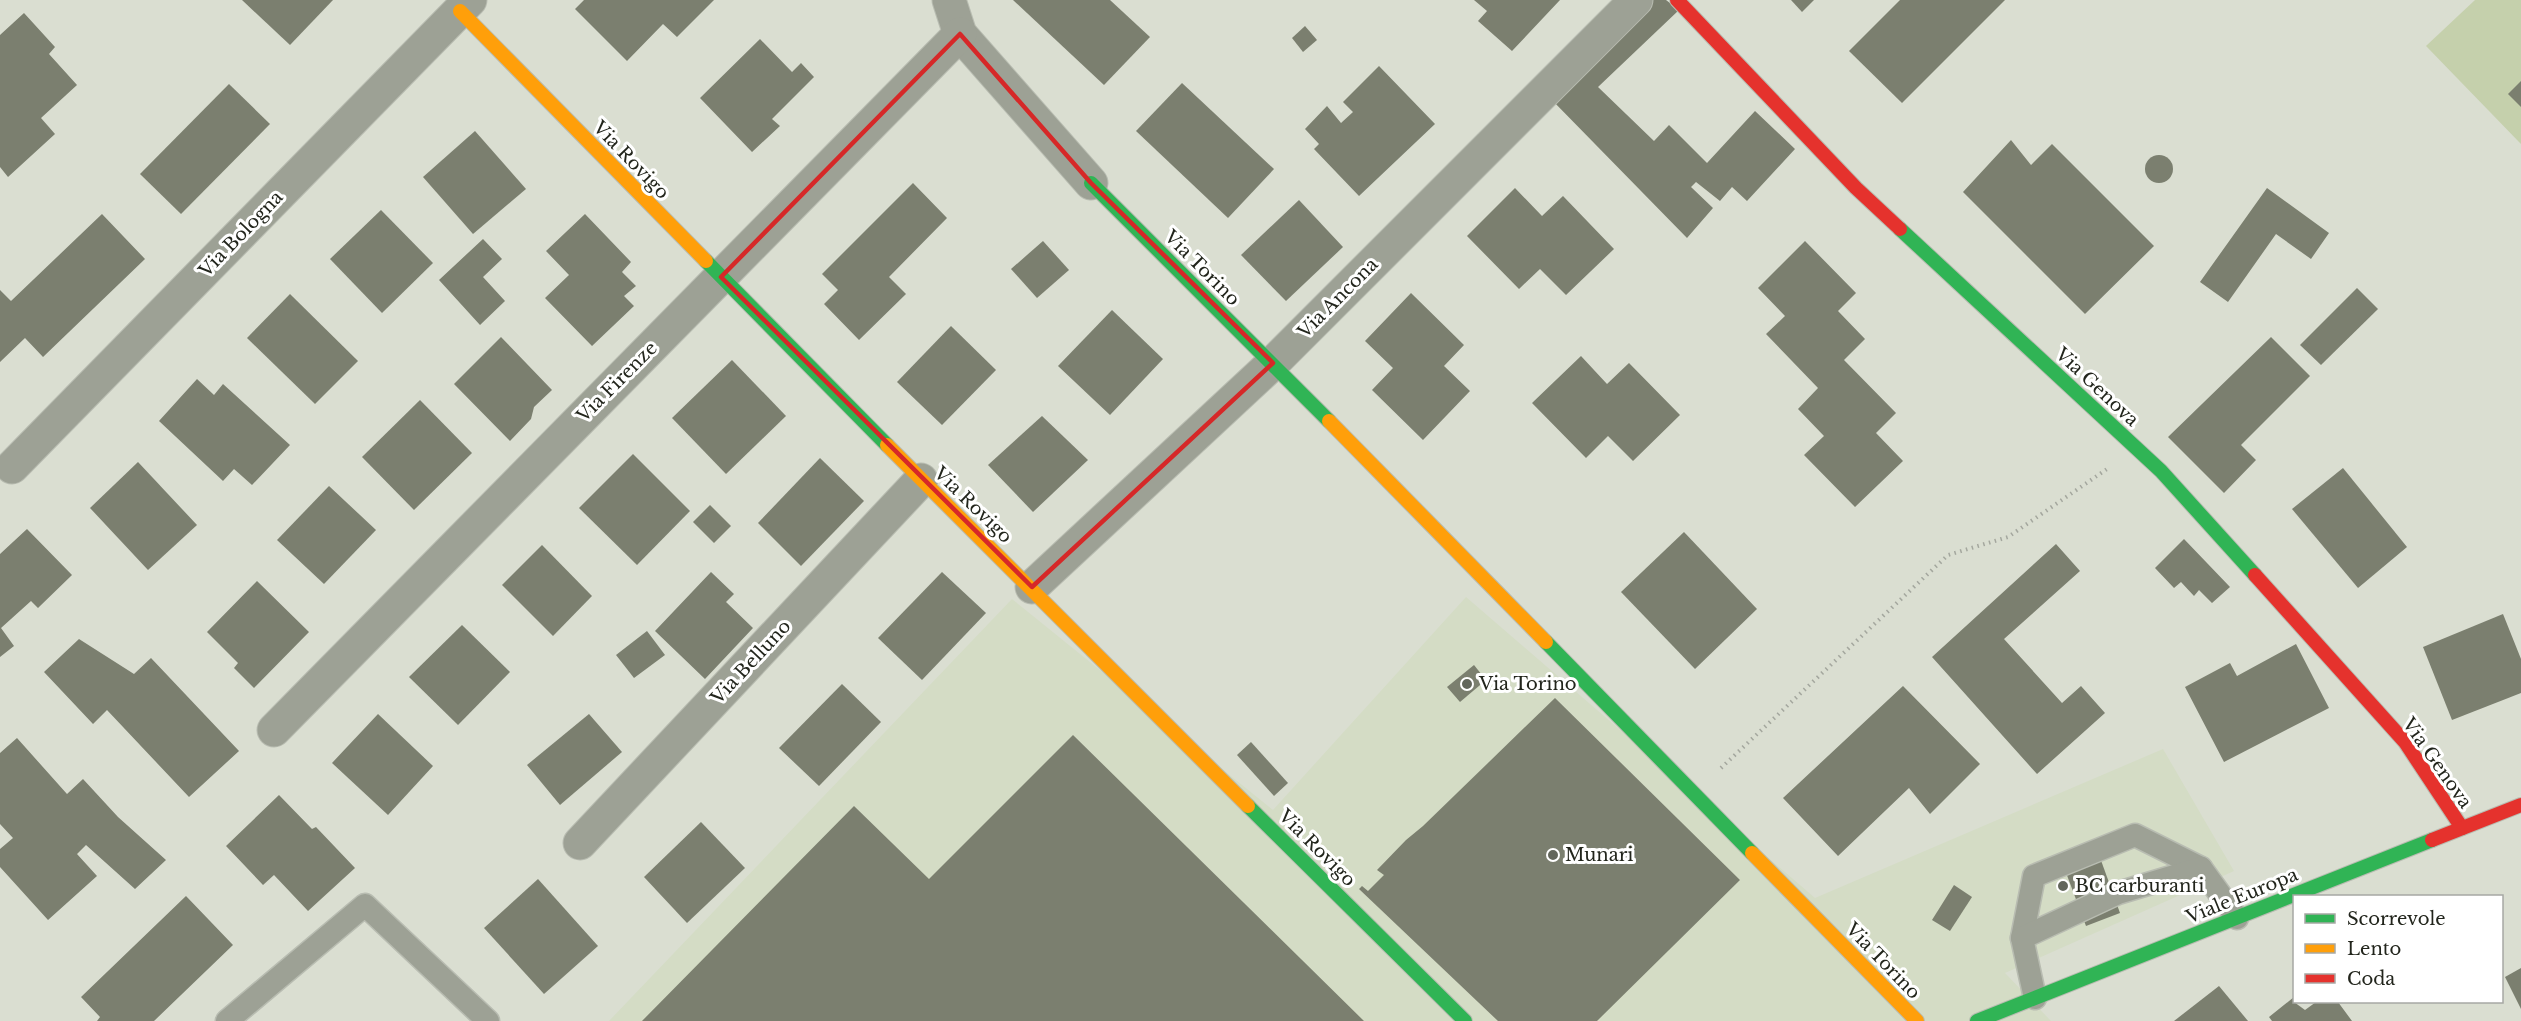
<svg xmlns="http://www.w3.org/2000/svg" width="2521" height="1021" viewBox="0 0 2521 1021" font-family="'Libre Baskerville',serif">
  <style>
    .built { fill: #d4dcc5 }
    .garden { fill: #c5d0ac }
    .building { fill: #7b7f6f }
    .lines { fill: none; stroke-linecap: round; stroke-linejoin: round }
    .lane-casing { stroke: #b8bcb1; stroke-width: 25 }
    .street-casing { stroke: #b8bcb1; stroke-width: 35 }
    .fast-casing { stroke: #b8bcb1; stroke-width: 16 }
    .slow-casing { stroke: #b8bcb1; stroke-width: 16 }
    .jam-casing { stroke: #b8bcb1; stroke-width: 16 }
    .path { stroke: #a4a79e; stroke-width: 4; stroke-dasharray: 1.5 4.5; stroke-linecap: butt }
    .lane { stroke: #9da195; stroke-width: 22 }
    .street { stroke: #9da195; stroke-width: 33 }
    .fast { stroke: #30b455; stroke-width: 14 }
    .slow { stroke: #ff9f0a; stroke-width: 14 }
    .jam { stroke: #e5322d; stroke-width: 14 }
    .marked { fill: none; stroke: #d62828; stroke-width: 4.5; stroke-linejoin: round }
    .poi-dot { fill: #62665b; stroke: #fff; stroke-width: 2 }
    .labels { text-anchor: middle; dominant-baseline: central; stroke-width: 6; stroke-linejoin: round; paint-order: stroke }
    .street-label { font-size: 18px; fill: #22251c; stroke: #fff }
    .poi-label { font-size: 18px; fill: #22251c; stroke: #fff; text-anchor: start }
  </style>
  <rect width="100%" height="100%" fill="#daded1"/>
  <path class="built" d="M 1466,597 L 1815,898 L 2163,749 L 2234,871 L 2005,973 L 2051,1021 L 609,1021 L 1012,599 L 1273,810 Z"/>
  <path class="garden" d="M 2475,0 L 2521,0 L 2521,144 L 2426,46 Z"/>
  <g class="building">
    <path d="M 242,0 L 333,0 L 290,45 Z"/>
    <path d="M 584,0 L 714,0 L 677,37 L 663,24 L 627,61 L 575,9 Z"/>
    <path d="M 1013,0 L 1110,0 L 1150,37 L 1104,85 Z"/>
    <path d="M 1474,0 L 1560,0 L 1512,51 L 1478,21 L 1487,11 Z"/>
    <path d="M 1640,0 L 1666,0 L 1679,10 L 1598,87 L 1654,141 L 1669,125 L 1707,163 L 1755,111 L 1795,149 L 1747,201 L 1732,187 L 1720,201 L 1696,182 L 1691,187 L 1713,208 L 1687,238 L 1549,97 Z"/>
    <path d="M 1791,0 L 1814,0 L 1802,12 Z"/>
    <path d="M 1900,0 L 2005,0 L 1902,103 L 1849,51 Z"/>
    <path d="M 24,13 L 55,47 L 49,54 L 77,85 L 41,118 L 55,134 L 8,177 L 0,167 L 0,35 Z"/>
    <path d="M 1305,26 L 1317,40 L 1303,52 L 1292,38 Z"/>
    <path d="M 760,39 L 792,72 L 801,63 L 814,77 L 772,119 L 780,126 L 752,152 L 700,98 Z"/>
    <path d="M 1379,66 L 1435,124 L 1359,196 L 1314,149 L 1319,144 L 1305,129 L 1327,106 L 1341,123 L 1353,112 L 1343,102 Z"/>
    <path d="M 2521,81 L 2521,107 L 2508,94 Z"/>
    <path d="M 1182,83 L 1274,169 L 1228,218 L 1136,131 Z"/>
    <path d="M 229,84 L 270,124 L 181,214 L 140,174 Z"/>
    <path d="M 475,131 L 526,189 L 473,234 L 423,177 Z"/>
    <path d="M 2011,140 L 2031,165 L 2052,144 L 2154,246 L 2085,314 L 1963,192 Z"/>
    <circle cx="2159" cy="169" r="14"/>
    <path d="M 913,183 L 947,218 L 889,277 L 906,294 L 859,340 L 824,304 L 838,290 L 822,274 Z"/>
    <path d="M 1515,188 L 1542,216 L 1563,196 L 1614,249 L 1566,295 L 1540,269 L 1519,289 L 1467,236 Z"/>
    <path d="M 2267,188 L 2329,233 L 2311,259 L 2276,234 L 2228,302 L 2200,282 Z"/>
    <path d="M 1299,200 L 1343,247 L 1286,301 L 1241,255 Z"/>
    <path d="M 381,210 L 433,263 L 382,313 L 330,259 Z"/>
    <path d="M 102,214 L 145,259 L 43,357 L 25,338 L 0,362 L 0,290 L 11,301 Z"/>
    <path d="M 585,214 L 631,262 L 622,272 L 636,286 L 624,296 L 634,306 L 592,346 L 545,298 L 569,275 L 546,251 Z"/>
    <path d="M 483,239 L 502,259 L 483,277 L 505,301 L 480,325 L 439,280 Z"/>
    <path d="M 1043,241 L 1069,270 L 1037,298 L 1011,269 Z"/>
    <path d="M 1805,241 L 1856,293 L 1838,311 L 1865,339 L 1844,360 L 1896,413 L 1876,433 L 1903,461 L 1855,507 L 1804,455 L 1824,436 L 1798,409 L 1818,388 L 1766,334 L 1785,316 L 1758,288 Z"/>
    <path d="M 2357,288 L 2378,309 L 2321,365 L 2300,345 Z"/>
    <path d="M 1411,293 L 1464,345 L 1444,366 L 1470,391 L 1423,440 L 1372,390 L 1393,368 L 1365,341 Z"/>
    <path d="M 290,294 L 358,361 L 315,404 L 247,338 Z"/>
    <path d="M 1112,310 L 1163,359 L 1110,415 L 1058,366 Z"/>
    <path d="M 951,326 L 996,370 L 942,425 L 897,382 Z"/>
    <path d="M 501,337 L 552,390 L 534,407 L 531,419 L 510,441 L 454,384 Z"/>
    <path d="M 2271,337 L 2310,376 L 2241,445 L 2256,460 L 2224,493 L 2168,437 Z"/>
    <path d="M 1581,356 L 1607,384 L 1629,363 L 1680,415 L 1633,461 L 1608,436 L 1586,458 L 1532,403 Z"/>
    <path d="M 732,360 L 786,416 L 726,474 L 672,418 Z"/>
    <path d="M 197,379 L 214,395 L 223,384 L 290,445 L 252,485 L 234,469 L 223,481 L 159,421 Z"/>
    <path d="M 420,400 L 472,453 L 414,510 L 362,457 Z"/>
    <path d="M 1042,416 L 1088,460 L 1033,512 L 988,465 Z"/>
    <path d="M 633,454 L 690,511 L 637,565 L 579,508 Z"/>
    <path d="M 820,458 L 864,501 L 801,566 L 758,523 Z"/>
    <path d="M 138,462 L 197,525 L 148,570 L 90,508 Z"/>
    <path d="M 2343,468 L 2407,547 L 2358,588 L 2292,509 Z"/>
    <path d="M 329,486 L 376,530 L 324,584 L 277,540 Z"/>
    <path d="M 710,505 L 731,526 L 714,543 L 693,522 Z"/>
    <path d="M 27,529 L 72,575 L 38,608 L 31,601 L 1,628 L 14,646 L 0,657 L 0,554 Z"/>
    <path d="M 1684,532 L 1757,609 L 1695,669 L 1621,592 Z"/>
    <path d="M 2184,539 L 2230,587 L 2212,603 L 2199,590 L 2194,596 L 2181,582 L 2174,588 L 2155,568 Z"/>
    <path d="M 2056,544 L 2080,571 L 2004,639 L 2062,703 L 2081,686 L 2105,713 L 2037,774 L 1932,657 Z"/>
    <path d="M 542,545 L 592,596 L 553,636 L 502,585 Z"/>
    <path d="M 711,572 L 734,594 L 726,602 L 753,628 L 705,679 L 655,631 Z"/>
    <path d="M 942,572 L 986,613 L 922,680 L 878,638 Z"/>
    <path d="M 257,581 L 309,632 L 254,688 L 234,668 L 238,663 L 207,632 Z"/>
    <path d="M 2503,614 L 2521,659 L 2521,693 L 2452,720 L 2423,647 Z"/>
    <path d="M 462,625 L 510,672 L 458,725 L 409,677 Z"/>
    <path d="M 647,631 L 665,655 L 634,678 L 616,655 Z"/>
    <path d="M 79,639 L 134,674 L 151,658 L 239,751 L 189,797 L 107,710 L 93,724 L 44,672 Z"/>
    <path d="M 2296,644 L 2329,708 L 2224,762 L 2185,687 L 2230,663 L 2237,676 Z"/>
    <path d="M 1474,665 L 1486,680 L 1460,702 L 1447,687 Z"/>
    <path d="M 842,684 L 881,722 L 819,786 L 779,748 Z"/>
    <path d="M 1903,686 L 1980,764 L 1930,814 L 1909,788 L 1838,856 L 1783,798 Z"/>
    <path d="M 1555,698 L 1740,880 L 1597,1021 L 1498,1021 L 1359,889 L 1362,886 L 1368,891 L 1384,875 L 1377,870 L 1406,840 L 1423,826 Z"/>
    <path d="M 378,714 L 433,766 L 388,815 L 332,763 Z"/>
    <path d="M 589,714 L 622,752 L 560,805 L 527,765 Z"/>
    <path d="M 1073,735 L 1364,1021 L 642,1021 L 854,806 L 929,879 Z"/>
    <path d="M 17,738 L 67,794 L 83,779 L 118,817 L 166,860 L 135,889 L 86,845 L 77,854 L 97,876 L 48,920 L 0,867 L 0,849 L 13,838 L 0,824 L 0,753 Z"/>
    <path d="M 1251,742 L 1288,783 L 1274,796 L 1237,755 Z"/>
    <path d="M 279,795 L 312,829 L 316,827 L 355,868 L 308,911 L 274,875 L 263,885 L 226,846 Z"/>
    <path d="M 701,822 L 745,868 L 687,923 L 644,877 Z"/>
    <path d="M 2094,841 L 2120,913 L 2086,926 L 2059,854 Z"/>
    <path d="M 538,879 L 598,946 L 544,994 L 484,928 Z"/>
    <path d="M 1954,885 L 1972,897 L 1950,931 L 1932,920 Z"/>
    <path d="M 186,896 L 233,945 L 154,1021 L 97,1021 L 100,1017 L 81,997 Z"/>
    <path d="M 2521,968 L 2521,1009 L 2505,977 Z"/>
    <path d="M 2219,986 L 2248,1021 L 2174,1021 Z"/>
    <path d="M 2294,997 L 2294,1002 L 2305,1010 L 2316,1002 L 2338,1002 L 2352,1021 L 2272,1021 L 2269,1017 Z"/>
  </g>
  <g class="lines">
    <defs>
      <g id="lane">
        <path d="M 2022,938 L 2034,876 L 2135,835 L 2201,868"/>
        <path d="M 2035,998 L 2022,938 L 2118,893 L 2201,868 L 2237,918"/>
        <path d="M 227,1021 L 365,905 L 488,1021"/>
      </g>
      <g id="street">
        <path d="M 949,0 L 960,34 L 1091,183"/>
        <path d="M 12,467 L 470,0"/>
        <path d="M 1032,587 L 1273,363 L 1636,0"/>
        <path d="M 274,730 L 960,34"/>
        <path d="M 580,843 L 921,480"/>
      </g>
      <g id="fast">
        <path d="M 1091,183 L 1329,421"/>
        <path d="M 1900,229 L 2161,471 L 2255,575"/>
        <path d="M 706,261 L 887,445"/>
        <path d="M 1546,642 L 1752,853"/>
        <path d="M 1248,806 L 1465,1021"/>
        <path d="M 1977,1021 L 2432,840"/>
      </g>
      <g id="slow">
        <path d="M 460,11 L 706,261"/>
        <path d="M 1329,421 L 1546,642"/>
        <path d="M 887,445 L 1248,806"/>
        <path d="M 1752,853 L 1917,1021"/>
      </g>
      <g id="jam">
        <path d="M 1677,0 L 1856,188 L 1900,229"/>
        <path d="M 2255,575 L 2405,742 L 2462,828"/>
        <path d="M 2432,840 L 2521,805"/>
      </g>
    </defs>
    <use href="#lane" class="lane-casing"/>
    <use href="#street" class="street-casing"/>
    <use href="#fast" class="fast-casing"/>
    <use href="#slow" class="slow-casing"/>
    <use href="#jam" class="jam-casing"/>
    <path class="path" d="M 1721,768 L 1948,555 L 2008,537 L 2107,469"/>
    <use href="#lane" class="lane"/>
    <use href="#street" class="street"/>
    <use href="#fast" class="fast"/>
    <use href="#slow" class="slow"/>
    <use href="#jam" class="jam"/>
  </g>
  <path class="marked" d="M 960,34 L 1091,183 L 1273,363 L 1032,587 L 721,277 Z"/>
  <g class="poi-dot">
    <circle cx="1467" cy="684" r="6"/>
    <circle cx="1553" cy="855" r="6"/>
    <circle cx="2063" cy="886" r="6"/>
  </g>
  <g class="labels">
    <g class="street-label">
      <text transform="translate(631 160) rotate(46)">Via Rovigo</text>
      <text transform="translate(241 234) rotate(-46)">Via Bologna</text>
      <text transform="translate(1202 268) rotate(45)">Via Torino</text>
      <text transform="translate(1338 298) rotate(-45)">Via Ancona</text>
      <text transform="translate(617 382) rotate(-45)">Via Firenze</text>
      <text transform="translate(2097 387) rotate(43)">Via Genova</text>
      <text transform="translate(973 505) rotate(44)">Via Rovigo</text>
      <text transform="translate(751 662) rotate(-47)">Via Belluno</text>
      <text transform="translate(2437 763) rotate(55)">Via Genova</text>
      <text transform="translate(1317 848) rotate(45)">Via Rovigo</text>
      <text transform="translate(2242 896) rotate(-22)">Viale Europa</text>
      <text transform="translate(1883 961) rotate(46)">Via Torino</text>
    </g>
    <g class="poi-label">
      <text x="1479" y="684">Via Torino</text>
      <text x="1565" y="855">Munari</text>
      <text x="2075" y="886">BC carburanti</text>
    </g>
  </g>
  <rect x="2293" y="895" width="210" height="108" fill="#ffffff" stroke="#a7a8a4" stroke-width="1.5"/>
  <rect x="2305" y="914" width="30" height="9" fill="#30b455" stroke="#a7a8a4" stroke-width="1.5"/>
  <text x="2347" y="925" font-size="18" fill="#22251c">Scorrevole</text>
  <rect x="2305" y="944" width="30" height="9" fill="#ff9f0a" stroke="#a7a8a4" stroke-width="1.5"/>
  <text x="2347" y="955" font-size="18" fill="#22251c">Lento</text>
  <rect x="2305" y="974" width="30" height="9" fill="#e5322d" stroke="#a7a8a4" stroke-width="1.5"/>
  <text x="2347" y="985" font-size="18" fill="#22251c">Coda</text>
</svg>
